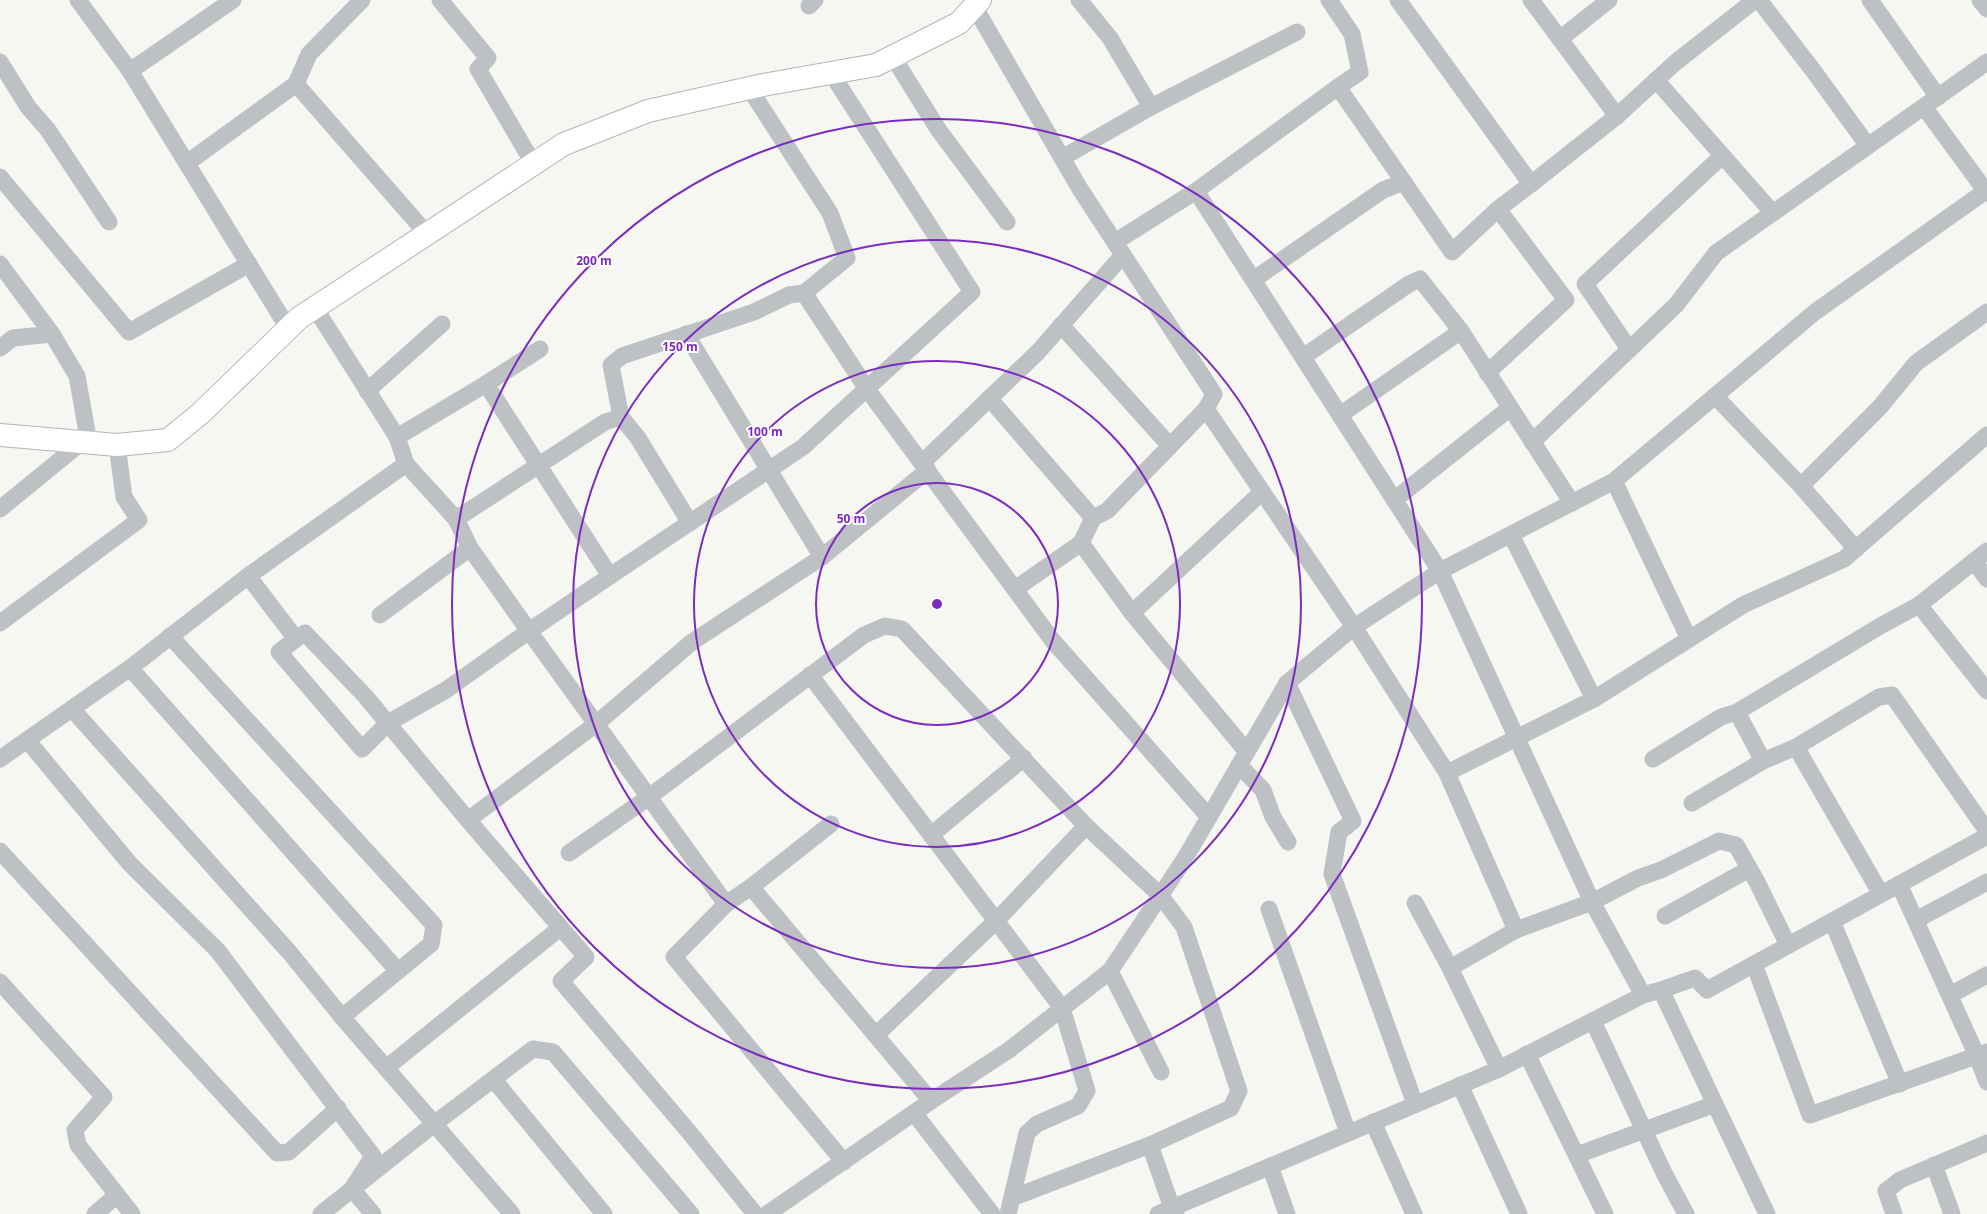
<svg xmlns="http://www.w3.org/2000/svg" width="1987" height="1214" viewBox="0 0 1987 1214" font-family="'Open Sans',sans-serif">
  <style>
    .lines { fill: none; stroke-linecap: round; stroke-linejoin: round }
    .secondary-casing { stroke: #b0b5b8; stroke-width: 24 }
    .street { stroke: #bdc1c4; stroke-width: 17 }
    .secondary { stroke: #fff; stroke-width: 22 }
    .ring { fill: none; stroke: #7b2cbf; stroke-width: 2 }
    .centre { fill: #7b2cbf; stroke: #fff; stroke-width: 2 }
    .ring-label { font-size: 12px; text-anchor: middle; font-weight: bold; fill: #7b2cbf; stroke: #fff; stroke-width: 4; stroke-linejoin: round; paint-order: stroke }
  </style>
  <rect width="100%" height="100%" fill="#f6f6f3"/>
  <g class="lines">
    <defs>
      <path id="secondary" d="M 0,435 L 117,445 L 168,440 L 201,413 L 299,318 L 564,144 L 648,111 L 763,85 L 876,65 L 959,23 L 980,0"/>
    </defs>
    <use href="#secondary" class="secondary-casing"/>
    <g class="street">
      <path d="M 78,0 L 130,71 L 288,328"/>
      <path d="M 440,0 L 488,58 L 478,69 L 533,163"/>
      <path d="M 1079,0 L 1110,38 L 1151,107"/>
      <path d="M 1329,0 L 1352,34 L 1360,72 L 1338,87 L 1452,252 L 1498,209"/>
      <path d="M 1398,0 L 1531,184 L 1617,116 L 1676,62 L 1755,0"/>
      <path d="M 1531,0 L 1617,116"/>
      <path d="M 1759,0 L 1815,73 L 1868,146"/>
      <path d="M 1870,0 L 1938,97"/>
      <path d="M 1980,0 L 1987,9"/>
      <path d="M 809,6 L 815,0"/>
      <path d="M 974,6 L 1080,189 L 1214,394 L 1206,409 L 1354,627 L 1440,571 L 1592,902 L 1643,995"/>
      <path d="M 1560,39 L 1609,0"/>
      <path d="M 893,57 L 938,129 L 1007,222"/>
      <path d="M 0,62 L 28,107 L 48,130 L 109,222"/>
      <path d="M 130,71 L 233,0"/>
      <path d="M 1656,80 L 1773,213"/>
      <path d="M 296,84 L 427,234"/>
      <path d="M 1338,87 L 1196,191 L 1440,571 L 1614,481 L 1815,312 L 1987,190"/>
      <path d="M 1924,107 L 1987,193"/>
      <path d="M 1062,158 L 1151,107 L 1297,32"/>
      <path d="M 187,163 L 296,84 L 309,54 L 362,0"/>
      <path d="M 0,177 L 129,332 L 249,264"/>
      <path d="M 1115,242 L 1196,191"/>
      <path d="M 0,264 L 52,334 L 13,338 L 0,348"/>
      <path d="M 1253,280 L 1383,190 L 1404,182"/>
      <path d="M 804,293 L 867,389 L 1053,641 L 1209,817"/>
      <path d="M 315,308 L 397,437 L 486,384 L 610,576 L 529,631 L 726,904 L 674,957 L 844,1162"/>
      <path d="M 1061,325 L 1170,446"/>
      <path d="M 52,334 L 77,376 L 89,443"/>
      <path d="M 686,334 L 822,557"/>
      <path d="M 1629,349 L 1585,284 L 1722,156"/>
      <path d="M 1303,357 L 1409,284 L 1420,279 L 1461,331"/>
      <path d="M 1487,373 L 1566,300 L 1498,209 L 1531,184"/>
      <path d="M 486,384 L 540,349"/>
      <path d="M 367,391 L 442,324"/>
      <path d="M 1715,396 L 1801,486 L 1856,549"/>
      <path d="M 989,398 L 1093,518"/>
      <path d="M 1340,415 L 1461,331 L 1572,503"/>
      <path d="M 1532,442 L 1676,305 L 1716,253 L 1987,62"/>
      <path d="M 922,463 L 1038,352 L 1123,255"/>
      <path d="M 1614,481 L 1689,639"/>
      <path d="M 1801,486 L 1880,407 L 1916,363 L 1987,312"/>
      <path d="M 1394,500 L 1510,408"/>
      <path d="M 0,509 L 82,442"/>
      <path d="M 456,519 L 605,422 L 621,417"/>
      <path d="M 690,523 L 638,438 L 621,417 L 611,365 L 622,356 L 754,312 L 789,295 L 804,293 L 847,258 L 830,213 L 749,88"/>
      <path d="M 1511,535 L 1594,699"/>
      <path d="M 1081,543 L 1132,613 L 1247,752"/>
      <path d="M 1987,551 L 1919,605 L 1987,691"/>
      <path d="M 1974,561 L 1987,579"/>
      <path d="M 248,576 L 296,639 L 279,652 L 362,749 L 388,723 L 446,690 L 529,631 L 470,548 L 456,519 L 406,464"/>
      <path d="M 610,576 L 803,447 L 972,292 L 831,73"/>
      <path d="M 1015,589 L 1081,543 L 1093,518 L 1107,511 L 1206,409"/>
      <path d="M 1132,613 L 1262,492"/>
      <path d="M 380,615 L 470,548"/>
      <path d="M 0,623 L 139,520 L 124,497 L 117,445"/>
      <path d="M 170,636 L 434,925 L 431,944 L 342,1017"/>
      <path d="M 296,639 L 305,633 L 366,697 L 468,820 L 596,724 L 692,642 L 822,557 L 928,470"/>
      <path d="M 130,668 L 398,971"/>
      <path d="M 810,675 L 1062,1008 L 1087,1091 L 1078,1106 L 1037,1124 L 1027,1133 L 1008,1214"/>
      <path d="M 1287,683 L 1353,821 L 1339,832 L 1332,874 L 1415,1104"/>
      <path d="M 72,709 L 290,953 L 342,1017 L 512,1214"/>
      <path d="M 1737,712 L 1763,761"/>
      <path d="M 27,740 L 130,864 L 218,951 L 373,1156 L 352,1189 L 373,1214"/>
      <path d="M 1796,747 L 1881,894"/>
      <path d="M 0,759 L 130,668 L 248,576 L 406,464 L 397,437"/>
      <path d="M 1653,759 L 1721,717 L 1737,712 L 1882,625 L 1919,605"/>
      <path d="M 1239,765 L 1263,790 L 1273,817 L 1288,842"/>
      <path d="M 1447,773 L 1594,699 L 1743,605 L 1844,559 L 1987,435"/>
      <path d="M 1692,803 L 1763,761 L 1796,747 L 1879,697 L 1892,695 L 1987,831"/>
      <path d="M 468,820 L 586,957 L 561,981 L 689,1132 L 755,1214"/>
      <path d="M 931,835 L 1024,758"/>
      <path d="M 0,851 L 277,1153 L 289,1152 L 338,1108"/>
      <path d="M 569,853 L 649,797 L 864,635 L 885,626 L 902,629 L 1086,826 L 1160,895 L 1184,927 L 1239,1091 L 1231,1108 L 1150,1145 L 1012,1198"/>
      <path d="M 1899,884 L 1977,1056 L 1987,1082"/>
      <path d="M 751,887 L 831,824"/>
      <path d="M 1415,903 L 1450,968"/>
      <path d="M 726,904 L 751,887 L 931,1101"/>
      <path d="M 1269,909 L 1348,1133"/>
      <path d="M 1665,916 L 1749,869"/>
      <path d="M 1916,920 L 1987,882"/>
      <path d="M 1832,921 L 1900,1084"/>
      <path d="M 1516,930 L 1592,902 L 1638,878 L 1661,870 L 1719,841 L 1736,845 L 1757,882 L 1788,945"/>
      <path d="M 1754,964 L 1810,1115 L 1987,1052"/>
      <path d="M 1110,971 L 1161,1072"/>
      <path d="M 0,982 L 104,1097 L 75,1130 L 78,1145 L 132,1214"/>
      <path d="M 1661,990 L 1695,978 L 1707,990 L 1987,836"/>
      <path d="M 1950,995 L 1987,975"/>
      <path d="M 1593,1021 L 1664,1173 L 1686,1214"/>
      <path d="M 876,1035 L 996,921 L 1086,826"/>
      <path d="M 1527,1054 L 1605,1214"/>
      <path d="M 386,1068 L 560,928"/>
      <path d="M 494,1080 L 604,1214"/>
      <path d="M 1460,1085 L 1519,1214"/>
      <path d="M 914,1113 L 992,1214"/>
      <path d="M 1373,1122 L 1414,1214"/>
      <path d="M 1150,1145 L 1172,1208 L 1173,1207 L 1176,1214"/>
      <path d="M 1577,1155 L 1715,1104"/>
      <path d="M 1934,1165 L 1952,1214"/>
      <path d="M 1270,1166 L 1287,1214"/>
      <path d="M 95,1214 L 117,1195"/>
      <path d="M 321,1214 L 434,1124 L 533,1049 L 553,1052 L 691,1214"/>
      <path d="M 767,1214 L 931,1101 L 1009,1050 L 1110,971 L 1184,860 L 1287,683 L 1354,627 L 1447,773 L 1516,930 L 1450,968 L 1499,1069"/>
      <path d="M 1158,1214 L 1499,1069 L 1643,995 L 1661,990 L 1767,1214"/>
      <path d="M 1894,1214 L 1886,1191 L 1900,1180 L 1987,1143"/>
    </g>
    <use href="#secondary" class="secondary"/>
  </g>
  <g class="ring">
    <circle cx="937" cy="604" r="121"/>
    <circle cx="937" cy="604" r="243"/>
    <circle cx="937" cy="604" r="364"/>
    <circle cx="937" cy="604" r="485"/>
  </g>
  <circle cx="937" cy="604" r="6" class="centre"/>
  <g class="ring-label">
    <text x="594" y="265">200 m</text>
    <text x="680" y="351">150 m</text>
    <text x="765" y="436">100 m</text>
    <text x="851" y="523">50 m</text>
  </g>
</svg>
